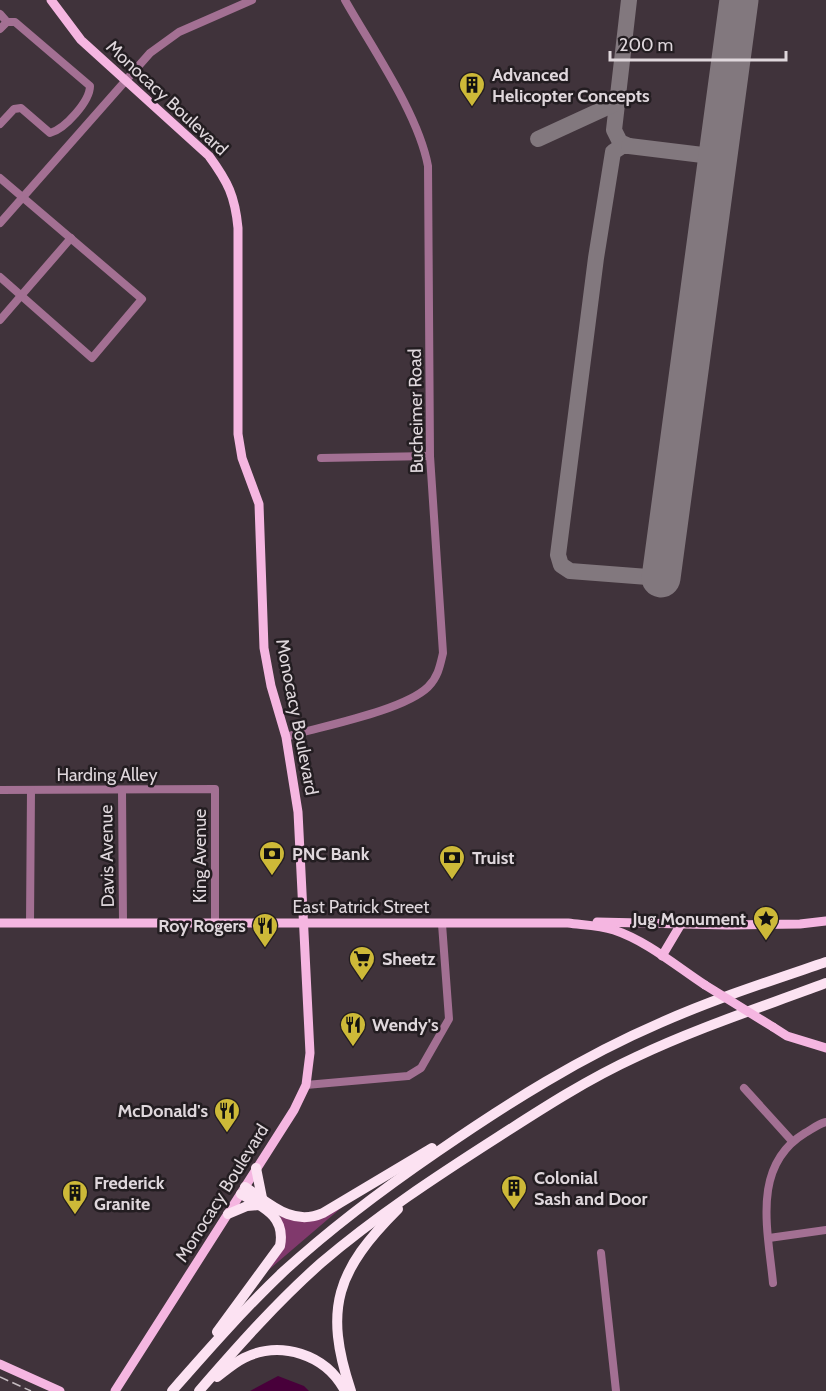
<svg xmlns="http://www.w3.org/2000/svg" width="826" height="1391" viewBox="0 0 826 1391" font-family="Cabin,sans-serif">
  <style>
    .green { fill: #80396c }
    .water { fill: #48003a }
    .lines { fill: none; stroke-linecap: round; stroke-linejoin: round }
    .taxiway { stroke: #82787e; stroke-width: 16 }
    .runway { stroke: #82787e; stroke-width: 39 }
    .minor { stroke: #a37093; stroke-width: 8 }
    .major { stroke: #f5b6e1; stroke-width: 9 }
    .highway { stroke: #fce2f2; stroke-width: 10 }
    .rail { stroke: #c5bcc1; stroke-width: 1.5; stroke-dasharray: 9 4.5; stroke-linecap: butt }
    .major-bridge { stroke: #f5b6e1; stroke-width: 9 }
    .labels { text-anchor: middle; dominant-baseline: central; stroke-width: 5; stroke-linejoin: round; paint-order: stroke }
    .poi-label { font-size: 18px; font-weight: bold; fill: #dfd7dc; stroke: #231d21; text-anchor: start }
    .street-label { font-size: 18px; fill: #dfd7dc; stroke: #231d21 }
  </style>
  <rect width="100%" height="100%" fill="#40333b"/>
  <path class="green" d="M 348,1202 L 265,1273 L 285,1232 L 280,1216 L 307,1222 Z"/>
  <path class="water" d="M 278,1376 L 304,1386 L 309,1391 L 250,1391 Z"/>
  <g class="lines">
    <g class="taxiway">
      <path d="M 629,0 L 614,130 L 620,142 L 629,146 L 622,146 L 613,152 L 596,258 L 558,555 L 561,565 L 570,571 L 661,578"/>
      <path d="M 538,139 L 612,105 L 618,97"/>
      <path d="M 629,146 L 719,157"/>
    </g>
    <path class="runway" d="M 661,578 L 739,0"/>
    <g class="minor">
      <path d="M 0,14 L 7,22 L 0,29"/>
      <path d="M 0,124 L 14,109 L 21,108 L 50,133 C 65,129 90,101 90,86 L 15,22 L 7,22"/>
      <path d="M 0,178 L 142,299 L 92,358 L 0,277"/>
      <path d="M 0,223 L 150,53 L 179,32 L 252,0"/>
      <path d="M 0,320 L 71,238"/>
      <path d="M 321,458 L 430,456"/>
      <path d="M 286,737 C 322,726 403,711 428,687 C 438,677 440,666 443,653 L 430,456 L 428,166 C 418,113 372,48 345,0"/>
      <path d="M 0,790 L 215,789 L 215,923"/>
      <path d="M 122,790 L 123,923"/>
      <path d="M 30,923 L 31,790"/>
      <path d="M 306,1085 L 408,1076 L 421,1068 L 449,1019 L 442,924"/>
      <path d="M 744,1088 L 792,1141"/>
      <path d="M 769,1238 L 826,1230"/>
      <path d="M 601,1253 L 616,1391"/>
      <path d="M 773,1283 C 768,1230 751,1166 805,1133 C 812,1129 818,1124 826,1122"/>
    </g>
    <g class="major">
      <path d="M 51,0 L 81,40 L 209,156 C 228,182 235,196 238,228 L 238,434 L 242,458 L 259,504 L 264,648 L 271,686 L 286,737 L 298,812 L 310,1053 L 306,1085 L 294,1110 L 115,1391"/>
      <path d="M 597,922 L 728,925 L 800,924 L 826,921"/>
      <path d="M 0,923 L 568,923 C 583,925 599,925 614,930 C 647,941 676,966 705,985"/>
      <path d="M 662,956 L 681,924"/>
      <path d="M 773,1027 L 787,1036 L 826,1048"/>
      <path d="M 0,1364 L 60,1391"/>
    </g>
    <g class="highway">
      <path d="M 256,1168 L 262,1198"/>
      <path d="M 245,1187 C 269,1203 292,1227 323,1213 L 432,1148"/>
      <path d="M 228,1214 L 247,1206 L 259,1205"/>
      <path d="M 217,1332 L 280,1246 C 286,1216 263,1207 241,1194"/>
      <path d="M 217,1377 C 225,1371 234,1363 244,1358 C 280,1340 326,1354 345,1391"/>
      <path d="M 172,1391 C 208,1350 244,1309 283,1272 C 332,1227 383,1189 437,1152 C 508,1103 581,1057 660,1023 C 714,999 770,981 826,962"/>
      <path d="M 199,1391 C 238,1346 277,1302 321,1263 C 376,1216 437,1176 498,1137 C 543,1108 588,1079 636,1057 C 697,1028 762,1007 826,983"/>
      <path d="M 351,1391 C 323,1308 337,1270 398,1209"/>
    </g>
    <path class="rail" d="M 0,1377 L 31,1391"/>
    <path class="major-bridge" d="M 705,985 L 773,1027"/>
  </g>
  <defs>
    <symbol id="building-pin" viewBox="-11 -11 22 30"><path d="M0 17L-7.5 6A9.5 9.5 0 1 1 7.5 6Z" fill="#cdb938" stroke="#231d21"/><path d="M-4-6H4V6H1V3H-1V6H-4ZM-2.5-4.3h1.7v1.8h-1.7ZM.8-4.3h1.7v1.8H.8ZM-2.5-1h1.7V.8h-1.7ZM.8-1h1.7V.8H.8Z" fill="#111"/></symbol>
    <symbol id="bank-pin" viewBox="-11 -11 22 30"><path d="M0 17L-7.5 6A9.5 9.5 0 1 1 7.5 6Z" fill="#cdb938" stroke="#231d21"/><path d="M-6-4H6V4H-6ZM0-2.3a2.3 2.3 0 1 0 0 4.6a2.3 2.3 0 1 0 0-4.6Z" fill="#111"/></symbol>
    <symbol id="sight-pin" viewBox="-11 -11 22 30"><path d="M0 17L-7.5 6A9.5 9.5 0 1 1 7.5 6Z" fill="#cdb938" stroke="#231d21"/><path d="M0-6L1.8-2.2L6-1.7L2.9 1.2L3.7 5.4L0 3.3L-3.7 5.4L-2.9 1.2L-6-1.7L-1.8-2.2Z" fill="#111"/></symbol>
    <symbol id="restaurant-pin" viewBox="-11 -11 22 30"><path d="M0 17L-7.5 6A9.5 9.5 0 1 1 7.5 6Z" fill="#cdb938" stroke="#231d21"/><path d="M-5-6h1v4h1v-4h1v4h1v-4h1v5L-1.5 .5V6h-2V.5L-5-1ZM5-6V6H3V1.5H1.5Q1.5-4 5-6Z" fill="#111"/></symbol>
    <symbol id="supermarket-pin" viewBox="-11 -11 22 30"><path d="M0 17L-7.5 6A9.5 9.5 0 1 1 7.5 6Z" fill="#cdb938" stroke="#231d21"/><path d="M-6-5.5h2.5l.6 2H6L4.5 2H-2.5L-4.4-4H-6ZM-1.5 3.2a1.3 1.3 0 1 0 .1 0ZM3 3.2a1.3 1.3 0 1 0 .1 0Z" fill="#111"/></symbol>
  </defs>
  <g fill-rule="evenodd">
    <use href="#building-pin" x="457" y="70" width="30" height="40"/>
    <use href="#bank-pin" x="257" y="839" width="30" height="40"/>
    <use href="#bank-pin" x="437" y="843" width="30" height="40"/>
    <use href="#sight-pin" x="751" y="904" width="30" height="40"/>
    <use href="#restaurant-pin" x="250" y="911" width="30" height="40"/>
    <use href="#supermarket-pin" x="347" y="944" width="30" height="40"/>
    <use href="#restaurant-pin" x="338" y="1010" width="30" height="40"/>
    <use href="#restaurant-pin" x="212" y="1096" width="30" height="40"/>
    <use href="#building-pin" x="499" y="1173" width="30" height="40"/>
    <use href="#building-pin" x="60" y="1178" width="30" height="40"/>
  </g>
  <g class="labels">
    <g class="poi-label">
      <text x="492" y="75">Advanced<tspan x="492" dy="21">Helicopter Concepts</tspan></text>
      <text x="292" y="854">PNC Bank</text>
      <text x="472" y="858">Truist</text>
      <text x="746" y="919" text-anchor="end">Jug Monument</text>
      <text x="246" y="926" text-anchor="end">Roy Rogers</text>
      <text x="382" y="959">Sheetz</text>
      <text x="372" y="1025">Wendy's</text>
      <text x="208" y="1111" text-anchor="end">McDonald's</text>
      <text x="534" y="1178">Colonial<tspan x="534" dy="21">Sash and Door</tspan></text>
      <text x="94" y="1183">Frederick<tspan x="94" dy="21">Granite</tspan></text>
    </g>
    <g class="street-label">
      <text transform="translate(167 98) rotate(43)">Monocacy Boulevard</text>
      <text transform="translate(416 411) rotate(-91)">Bucheimer Road</text>
      <text transform="translate(297 717) rotate(79)">Monocacy Boulevard</text>
      <text x="107" y="775">Harding Alley</text>
      <text transform="translate(107 856) rotate(-91)">Davis Avenue</text>
      <text transform="translate(200 856) rotate(-90)">King Avenue</text>
      <text x="361" y="907">East Patrick Street</text>
      <text transform="translate(222 1193) rotate(-58)">Monocacy Boulevard</text>
    </g>
  </g>
  <path d="M610 51v9h176v-9" fill="none" stroke="#dfd7dc" stroke-width="3"/>
  <text x="619" y="51" font-size="18" fill="#dfd7dc" stroke="#231d21" stroke-width="4.5" paint-order="stroke">200 m</text>
</svg>
